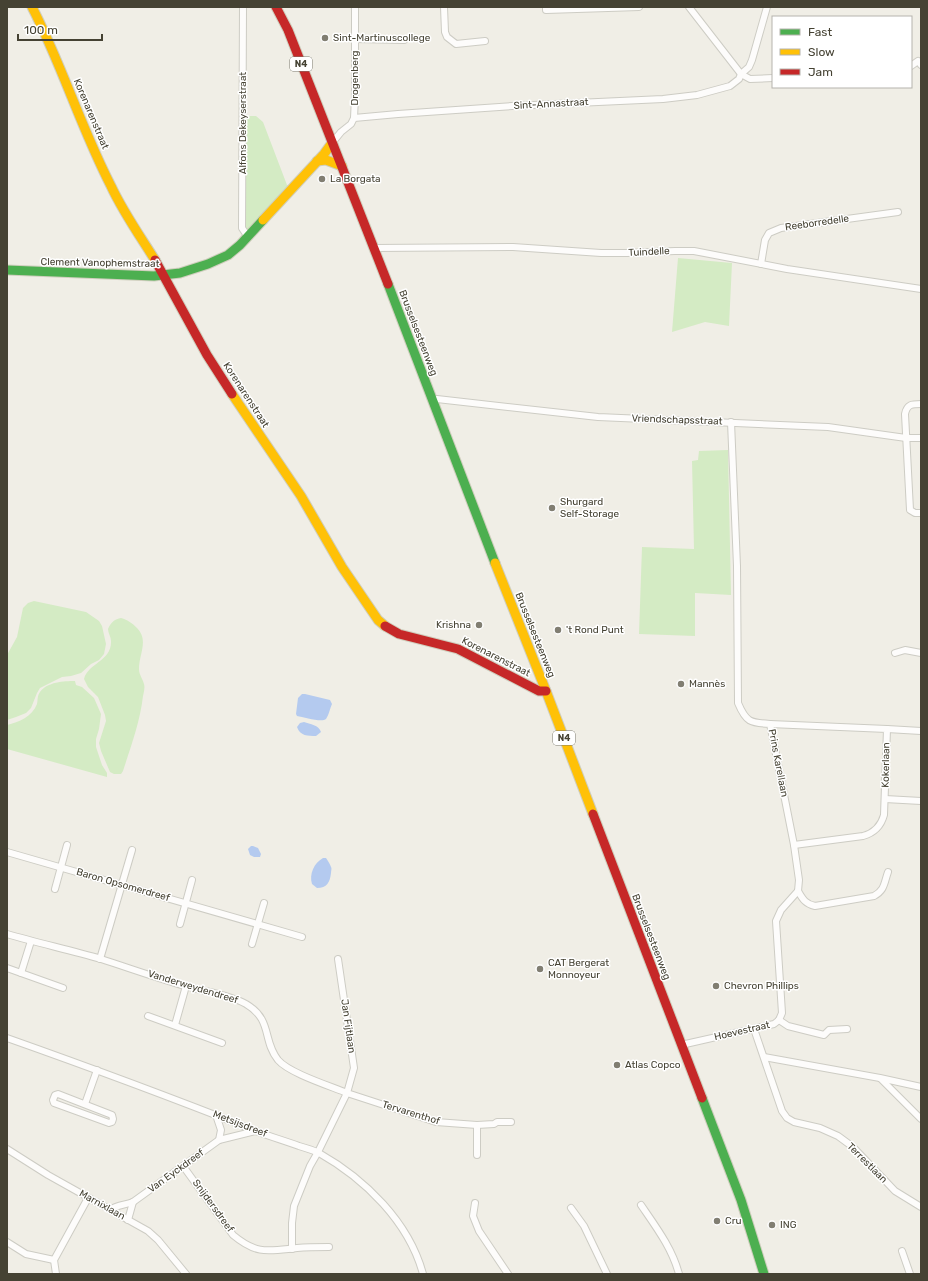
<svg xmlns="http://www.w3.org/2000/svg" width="928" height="1281" viewBox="0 0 928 1281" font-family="Rubik,sans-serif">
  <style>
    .green { fill: #d4ebc4 }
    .water { fill: #b4caef }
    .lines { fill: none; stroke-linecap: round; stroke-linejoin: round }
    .street-casing { stroke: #cdccc4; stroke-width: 8 }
    .fast-casing { stroke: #cfcebd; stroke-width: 11 }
    .slow-casing { stroke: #cfcebd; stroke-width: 11 }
    .jam-casing { stroke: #cfcebd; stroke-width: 11 }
    .street { stroke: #fdfcfb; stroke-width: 6 }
    .fast { stroke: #4caf50; stroke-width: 9 }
    .slow { stroke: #ffc107; stroke-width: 9 }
    .jam { stroke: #c62828; stroke-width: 9 }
    .poi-dot { fill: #817e72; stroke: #fff; stroke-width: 1.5 }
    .labels { text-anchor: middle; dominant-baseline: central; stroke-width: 3; stroke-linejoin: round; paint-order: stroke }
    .shield { fill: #fff; stroke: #7d7b70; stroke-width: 1 }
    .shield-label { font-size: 9px; font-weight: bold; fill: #454233 }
    .poi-label { font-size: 10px; fill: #454233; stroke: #fff; text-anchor: start }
    .street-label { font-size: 10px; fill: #454233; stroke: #fff }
  </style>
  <rect width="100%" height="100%" fill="#f0eee6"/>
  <g class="green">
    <path d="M 244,116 L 256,116 L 263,122 L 287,185 L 289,186 L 249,231 L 244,227 Z"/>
    <path d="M 678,258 L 732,263 L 729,326 L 705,322 L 672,332 Z"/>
    <path d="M 728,450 L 731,595 L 695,593 L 695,636 L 639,634 L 642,547 L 694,549 L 692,461 L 698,460 L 699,451 Z"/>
    <path d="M 34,601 L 86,612 L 99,621 L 102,626 L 106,644 L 104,654 L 99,660 L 91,664 L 81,673 L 71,676 L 62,677 L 40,688 L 37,693 L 31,708 L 26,713 L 16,717 L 7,720 L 7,655 L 17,637 L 23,608 L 28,603 Z"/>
    <path d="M 121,618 C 128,620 132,623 137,628 C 149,640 139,654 139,669 C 139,675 143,679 144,684 C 145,687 144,692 143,696 C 140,722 131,746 123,771 L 121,774 L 114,774 L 110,772 L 101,751 L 99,743 L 106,721 L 105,715 L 98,697 L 88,687 L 84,679 C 88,663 112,661 111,641 C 111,637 108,633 108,629 C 111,622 115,619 121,618 Z"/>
    <path d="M 75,681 L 76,685 L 82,687 L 94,698 L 101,714 L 99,729 L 96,739 L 96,747 L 102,765 L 107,773 L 107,777 L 7,749 L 7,725 C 19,722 32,717 37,704 C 38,700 37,696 40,692 C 47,682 64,681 75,681 Z"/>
  </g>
  <g class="water">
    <path d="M 302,694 L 305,694 L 330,700 L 332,704 C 330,708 329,715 326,719 C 322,723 304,717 297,716 L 296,714 L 298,698 Z"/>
    <path d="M 304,722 C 310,724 319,725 321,732 L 316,736 C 308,736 300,736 297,727 L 300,723 Z"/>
    <path d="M 251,846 L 253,846 L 258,848 L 261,854 L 260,857 L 254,857 L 250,855 L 248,849 Z"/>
    <path d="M 323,858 L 326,858 C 328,861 330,864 331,867 C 332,868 331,871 331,873 C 330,882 327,888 317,888 L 312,884 C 309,874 314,863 323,858 Z"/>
  </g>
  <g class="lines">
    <defs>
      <g id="street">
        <path d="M 243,7 L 242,228 L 248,237"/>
        <path d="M 444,7 L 445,32 L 447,37 L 456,44 L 485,41"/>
        <path d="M 546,7 L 546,10 L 639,7"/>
        <path d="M 689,7 L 741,74 L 749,67 L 752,60 L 767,7"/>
        <path d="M 355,39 L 404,40"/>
        <path d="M 911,66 L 918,61 L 921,65"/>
        <path d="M 354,118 L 355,97 L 355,7"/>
        <path d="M 332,143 L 341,132 L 351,124 L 354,118 L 398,114 L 512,106 L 663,99 L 697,95 L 730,86 L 739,79 L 741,74 L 750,79 L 773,78"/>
        <path d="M 373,248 L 513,247 L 601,253 L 627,253 L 675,251 L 694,251 L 787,269 L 921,289"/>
        <path d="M 761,264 L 765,240 L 769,233 L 781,228 L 898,212"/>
        <path d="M 433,401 L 437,399 L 598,417 L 828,427 L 906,438 L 921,438"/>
        <path d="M 921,404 C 912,404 907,404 905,414 L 910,510 L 915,513 L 921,513"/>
        <path d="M 731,422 L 737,566 L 738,703 C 746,722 750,723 770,724 L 794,845 L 799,880 L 798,891 L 781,910 L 776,921 L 782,1013 L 779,1020"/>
        <path d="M 895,653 L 905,650 L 921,653"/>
        <path d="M 770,724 L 887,729 L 884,815 C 881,826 874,833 863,836 L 794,845"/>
        <path d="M 887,729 L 921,731"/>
        <path d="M 885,799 L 921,801"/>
        <path d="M 7,852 L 302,937"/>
        <path d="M 55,889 L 67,845"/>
        <path d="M 798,891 C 803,900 806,904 815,906 L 874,896 C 885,890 884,883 888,872"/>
        <path d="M 180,924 L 192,880"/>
        <path d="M 7,934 C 38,943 70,950 101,959 C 129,968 157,978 185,986 C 205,992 228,994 246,1004 C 273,1020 262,1040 278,1060 C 289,1073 330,1086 347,1093 L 318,1152 L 310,1166 L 294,1206 L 292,1223 L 292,1249"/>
        <path d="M 252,944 L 264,903"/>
        <path d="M 100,959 L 132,850"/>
        <path d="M 338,959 L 354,1068 L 347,1093 L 436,1122 L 477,1125 L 494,1124 L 497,1122 L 511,1122"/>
        <path d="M 7,968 L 63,988"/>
        <path d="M 21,973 L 31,941"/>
        <path d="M 148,1016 L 222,1043"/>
        <path d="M 779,1020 L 788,1026 L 824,1035 L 829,1030 L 847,1029"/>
        <path d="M 175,1025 L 186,986"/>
        <path d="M 754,1029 L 782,1111 L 787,1118 L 794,1122 L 820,1128 L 838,1136 L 853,1147 L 895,1191 L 921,1207"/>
        <path d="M 7,1038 C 89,1067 170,1097 251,1129 C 267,1136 283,1140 299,1146 C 306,1148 313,1150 319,1153 C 365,1179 409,1222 423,1274"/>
        <path d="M 681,1045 L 774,1024 L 779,1020"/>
        <path d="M 764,1057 L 880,1078 L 921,1087"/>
        <path d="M 881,1079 L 921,1119"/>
        <path d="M 58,1094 L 112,1115 L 113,1119 L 112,1122 L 109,1123 L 54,1103 L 53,1100 L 55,1095 Z"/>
        <path d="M 85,1104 L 97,1070"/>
        <path d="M 216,1115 L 221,1130 L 219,1140"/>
        <path d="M 477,1125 L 477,1155"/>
        <path d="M 7,1149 L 48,1175 L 148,1231 L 158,1240 L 186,1274"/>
        <path d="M 183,1166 L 233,1235 C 257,1255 268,1251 297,1248 C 308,1247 319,1247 329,1247"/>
        <path d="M 475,1203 L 473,1216 L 479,1231 L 508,1274"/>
        <path d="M 641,1205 C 656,1227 672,1248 679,1274"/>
        <path d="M 571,1208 L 584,1226 L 607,1274"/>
        <path d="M 111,1209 C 118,1205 125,1205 133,1202 L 219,1140 L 256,1131"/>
        <path d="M 128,1220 L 133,1202"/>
        <path d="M 7,1242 L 26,1254 L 54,1260"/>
        <path d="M 902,1251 L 910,1274"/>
        <path d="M 56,1274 L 54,1260 L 88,1198"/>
      </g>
      <g id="fast">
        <path d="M 7,270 L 154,276 L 180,273 L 208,264 L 228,255 L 240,245 L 263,220"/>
        <path d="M 388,284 L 495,563"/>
        <path d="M 702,1098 L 741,1200 L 764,1274"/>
      </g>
      <g id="slow">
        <path d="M 32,7 C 62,65 81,128 111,186 C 123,212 140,236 155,260"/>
        <path d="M 317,161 L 326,160 L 342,166"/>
        <path d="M 263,220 L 324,154 L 332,143"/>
        <path d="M 232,394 L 301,496 L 342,567 L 378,620 L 385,626"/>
        <path d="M 495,563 L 546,691 L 593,814"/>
      </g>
      <g id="jam">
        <path d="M 276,7 L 288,30 L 388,284"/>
        <path d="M 155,260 L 207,355 L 232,394"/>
        <path d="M 385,626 L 399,634 L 458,649 L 539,691 L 546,691"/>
        <path d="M 593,814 L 702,1098"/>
      </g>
    </defs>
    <use href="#street" class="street-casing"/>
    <use href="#fast" class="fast-casing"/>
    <use href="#slow" class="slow-casing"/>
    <use href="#jam" class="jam-casing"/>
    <use href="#street" class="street"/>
    <use href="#fast" class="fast"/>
    <use href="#slow" class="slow"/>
    <use href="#jam" class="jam"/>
  </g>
  <g class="poi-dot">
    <circle cx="325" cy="38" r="4"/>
    <circle cx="322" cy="179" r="4"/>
    <circle cx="552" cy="508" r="4"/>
    <circle cx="479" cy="625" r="4"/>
    <circle cx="558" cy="630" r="4"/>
    <circle cx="681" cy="684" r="4"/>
    <circle cx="540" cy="969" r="4"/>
    <circle cx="716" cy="986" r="4"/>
    <circle cx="617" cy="1065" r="4"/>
    <circle cx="717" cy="1221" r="4"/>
    <circle cx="772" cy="1225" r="4"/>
  </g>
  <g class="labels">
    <g class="shield">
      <rect x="290" y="57" width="22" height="14" rx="3"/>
      <rect x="553" y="731" width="22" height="14" rx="3"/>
    </g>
    <g class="shield-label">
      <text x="301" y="64">N4</text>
      <text x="564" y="738">N4</text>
    </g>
    <g class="poi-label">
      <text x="333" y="38">Sint-Martinuscollege</text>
      <text x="330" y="179">La Borgata</text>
      <text x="560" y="502">Shurgard<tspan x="560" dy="12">Self-Storage</tspan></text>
      <text x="471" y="625" text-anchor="end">Krishna</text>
      <text x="566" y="630">'t Rond Punt</text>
      <text x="689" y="684">Mannès</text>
      <text x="548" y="963">CAT Bergerat<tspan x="548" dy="12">Monnoyeur</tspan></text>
      <text x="724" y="986">Chevron Phillips</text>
      <text x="625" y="1065">Atlas Copco</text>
      <text x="725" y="1221">Cru</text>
      <text x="780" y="1225">ING</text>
    </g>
    <g class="street-label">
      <text transform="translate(355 78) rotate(-90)">Drogenberg</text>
      <text transform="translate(551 104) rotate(-3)">Sint-Annastraat</text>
      <text transform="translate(91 114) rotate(67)">Korenarenstraat</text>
      <text transform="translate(243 123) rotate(-90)">Alfons Dekeyserstraat</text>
      <text transform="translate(817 223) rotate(-8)">Reeborredelle</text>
      <text transform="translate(649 252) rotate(-3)">Tuindelle</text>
      <text transform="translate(100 263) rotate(1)">Clement Vanophemstraat</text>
      <text transform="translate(418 333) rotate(69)">Brusselsesteenweg</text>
      <text transform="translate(246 395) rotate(57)">Korenarenstraat</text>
      <text transform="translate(677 420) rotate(2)">Vriendschapsstraat</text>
      <text transform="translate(535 635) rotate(68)">Brusselsesteenweg</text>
      <text transform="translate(496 657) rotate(27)">Korenarenstraat</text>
      <text transform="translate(778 763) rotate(79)">Prins Karellaan</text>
      <text transform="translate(886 765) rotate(-89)">Kokerlaan</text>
      <text transform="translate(123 885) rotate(16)">Baron Opsomerdreef</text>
      <text transform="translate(651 937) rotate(69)">Brusselsesteenweg</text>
      <text transform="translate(193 987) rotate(17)">Vanderweydendreef</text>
      <text transform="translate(348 1026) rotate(82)">Jan Fijtlaan</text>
      <text transform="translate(742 1031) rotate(-13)">Hoevestraat</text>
      <text transform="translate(411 1113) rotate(17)">Tervarenthof</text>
      <text transform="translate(240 1124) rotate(21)">Metsijsdreef</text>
      <text transform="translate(867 1163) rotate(45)">Terrestlaan</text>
      <text transform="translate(176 1171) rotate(-36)">Van Eyckdreef</text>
      <text transform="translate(102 1205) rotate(29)">Marnixlaan</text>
      <text transform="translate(213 1206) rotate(54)">Snijdersdreef</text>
    </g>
  </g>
  <rect width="928" height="1281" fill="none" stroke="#454233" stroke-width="16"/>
  <rect x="772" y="16" width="140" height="72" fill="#ffffff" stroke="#b5b3ad"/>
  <rect x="780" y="29" width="20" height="6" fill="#4caf50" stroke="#b5b3ad"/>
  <text x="808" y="36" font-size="12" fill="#454233">Fast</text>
  <rect x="780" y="49" width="20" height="6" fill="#ffc107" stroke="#b5b3ad"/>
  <text x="808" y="56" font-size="12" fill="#454233">Slow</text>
  <rect x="780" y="69" width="20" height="6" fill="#c62828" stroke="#b5b3ad"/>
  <text x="808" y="76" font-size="12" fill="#454233">Jam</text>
  <path d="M18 34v6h84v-6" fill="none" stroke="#454233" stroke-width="2"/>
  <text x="24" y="34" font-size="12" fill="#454233" stroke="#ffffff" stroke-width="3" paint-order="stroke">100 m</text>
</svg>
